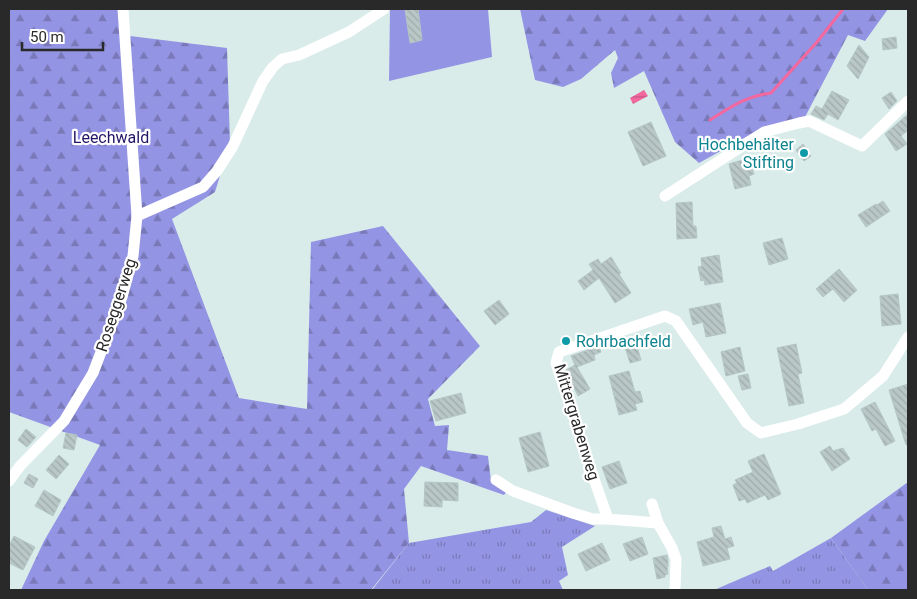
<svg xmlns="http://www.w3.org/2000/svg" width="917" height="599" viewBox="0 0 917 599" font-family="Roboto,sans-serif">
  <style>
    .grass { fill: url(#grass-tufts) }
    .forest { fill: url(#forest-firs) }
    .garden { fill: #9494e4 }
    .water { fill: url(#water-rules) }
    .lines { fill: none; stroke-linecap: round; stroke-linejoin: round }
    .stream { stroke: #f2689f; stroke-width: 3 }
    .building { fill: url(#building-back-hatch); stroke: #b3c7c6 }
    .minor { stroke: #fff; stroke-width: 11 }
    .culture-dot { fill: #0f9aa8; stroke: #fff; stroke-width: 2 }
    .labels { text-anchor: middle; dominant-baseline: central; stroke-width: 4.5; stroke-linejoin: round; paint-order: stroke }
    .park-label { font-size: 16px; fill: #221767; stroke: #fff }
    .culture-label { font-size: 16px; fill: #0d838f; stroke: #fff; text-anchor: end }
    .street-label { font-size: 16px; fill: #292929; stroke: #fff }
  </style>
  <defs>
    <pattern id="grass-tufts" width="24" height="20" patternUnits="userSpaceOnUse" patternTransform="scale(1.25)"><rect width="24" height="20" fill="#9494e4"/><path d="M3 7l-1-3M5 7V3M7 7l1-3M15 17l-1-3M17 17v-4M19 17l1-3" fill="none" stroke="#7979b9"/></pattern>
    <pattern id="forest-firs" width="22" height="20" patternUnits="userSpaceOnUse" patternTransform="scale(1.25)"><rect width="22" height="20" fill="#9494e4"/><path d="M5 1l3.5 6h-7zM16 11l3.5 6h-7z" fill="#7979b9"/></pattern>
    <pattern id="water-rules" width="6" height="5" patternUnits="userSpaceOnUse" patternTransform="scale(1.25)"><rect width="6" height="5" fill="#f2689f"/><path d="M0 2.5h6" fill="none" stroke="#c45682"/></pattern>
    <pattern id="building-back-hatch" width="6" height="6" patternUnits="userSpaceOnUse" patternTransform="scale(1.25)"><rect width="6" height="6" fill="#b9c7c6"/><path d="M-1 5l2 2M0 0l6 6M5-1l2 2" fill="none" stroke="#9fabaa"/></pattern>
  </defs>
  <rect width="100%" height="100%" fill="#d9ecea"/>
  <g class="grass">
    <path d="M 546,510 L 595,526 L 562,547 L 568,575 L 559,581 L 563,590 L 372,590 L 409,543 L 531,522 Z"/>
    <path d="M 831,538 L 868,590 L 714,590 L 770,566 L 773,571 Z"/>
  </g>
  <g class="forest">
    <path d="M 9,9 L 126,9 L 130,36 L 227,48 L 230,143 L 215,192 L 172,219 L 239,398 L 307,409 L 311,242 L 383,226 L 480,346 L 428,399 L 435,426 L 449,425 L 447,450 L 488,456 L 491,481 L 508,490 L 504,495 L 421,466 L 404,489 L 409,543 L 371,590 L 21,590 L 44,541 L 100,445 L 9,412 Z"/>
    <path d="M 520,9 L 888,9 L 865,41 L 848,35 L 805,117 L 764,127 L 699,163 L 675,142 L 644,71 L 614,88 L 611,73 L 618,58 L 615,50 L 581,79 L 563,87 L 535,80 Z"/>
    <path d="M 908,482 L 908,590 L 868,590 L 831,538 Z"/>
  </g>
  <path class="garden" d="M 390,9 L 488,9 L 492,57 L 389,81 Z"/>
  <path class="water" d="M 644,90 L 648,96 L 633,104 L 630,98 Z"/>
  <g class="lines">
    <path class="stream" d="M 710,120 C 731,107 746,96 771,93 L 817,42 L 843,9"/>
  </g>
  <g class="building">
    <path d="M 405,9 L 418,9 L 422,40 L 410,43 Z"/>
    <path d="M 896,37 L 897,48 L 883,50 L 882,39 Z"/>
    <path d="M 859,45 L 869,57 L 858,79 L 847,66 Z"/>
    <path d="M 832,91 L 849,100 L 838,120 L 828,114 L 824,120 L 811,114 L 816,106 L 822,109 Z"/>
    <path d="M 891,92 L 897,101 L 889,109 L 882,98 Z"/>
    <path d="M 908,114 L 908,130 L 901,136 L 907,144 L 896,151 L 885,134 Z"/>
    <path d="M 651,122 L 666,156 L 643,166 L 628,132 Z"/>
    <path d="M 803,144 L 811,156 L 804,161 L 796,150 Z"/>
    <path d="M 749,158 L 754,174 L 749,176 L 751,185 L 735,189 L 729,164 Z"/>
    <path d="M 883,201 L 890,211 L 866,227 L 858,215 L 876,204 L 877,205 Z"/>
    <path d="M 692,202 L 693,226 L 696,226 L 697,238 L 677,239 L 676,203 Z"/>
    <path d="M 782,238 L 788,259 L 769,265 L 763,243 Z"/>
    <path d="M 719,255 L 723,282 L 705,285 L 704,280 L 701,281 L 698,267 L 702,266 L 701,258 Z"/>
    <path d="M 611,257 L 621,273 L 619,274 L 631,293 L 615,303 L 599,278 L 584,290 L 578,281 L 593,270 L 589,264 L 598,259 L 601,264 Z"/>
    <path d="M 839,269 L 857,290 L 844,302 L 833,289 L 823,297 L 816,289 Z"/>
    <path d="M 898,294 L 901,324 L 882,326 L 880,296 Z"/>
    <path d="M 499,300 L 509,314 L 495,325 L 484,311 Z"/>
    <path d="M 720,303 L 726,333 L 706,337 L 703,322 L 693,325 L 689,309 Z"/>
    <path d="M 635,340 L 641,360 L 630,363 L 624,344 Z"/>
    <path d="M 796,344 L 802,373 L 798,374 L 804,403 L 789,406 L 777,348 Z"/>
    <path d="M 599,346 L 601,352 L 594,355 L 595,360 L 577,367 L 590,389 L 578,396 L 566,370 L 575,365 L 571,356 Z"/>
    <path d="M 740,347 L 745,371 L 726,376 L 721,352 Z"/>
    <path d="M 629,371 L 635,392 L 640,391 L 643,402 L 635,404 L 637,410 L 619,415 L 609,376 Z"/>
    <path d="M 748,374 L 751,388 L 742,390 L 738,376 Z"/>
    <path d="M 908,384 L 908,445 L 906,445 L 889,390 Z"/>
    <path d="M 461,393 L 466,413 L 436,421 L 430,401 Z"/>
    <path d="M 875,402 L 895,441 L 885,446 L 876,429 L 872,431 L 861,409 Z"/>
    <path d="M 26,429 L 36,437 L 27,447 L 18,440 Z"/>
    <path d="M 540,432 L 549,466 L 528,472 L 519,438 Z"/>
    <path d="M 66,433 L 77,435 L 74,450 L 63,448 Z"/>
    <path d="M 830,446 L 833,451 L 843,448 L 850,459 L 832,471 L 820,452 Z"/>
    <path d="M 764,454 L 781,494 L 768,500 L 765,495 L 747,503 L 745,499 L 739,501 L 733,485 L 737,483 L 735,480 L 753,472 L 748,461 Z"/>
    <path d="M 59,455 L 69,464 L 56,479 L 46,470 Z"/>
    <path d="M 619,461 L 627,483 L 610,489 L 602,467 Z"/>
    <path d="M 29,474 L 38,479 L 33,488 L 24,483 Z"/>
    <path d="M 425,482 L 458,483 L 458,501 L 442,500 L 442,507 L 424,506 Z"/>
    <path d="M 44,490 L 61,500 L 53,516 L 35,506 Z"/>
    <path d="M 721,526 L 725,539 L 731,537 L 734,546 L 727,548 L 730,559 L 703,566 L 697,542 L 714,537 L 712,528 Z"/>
    <path d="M 14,536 L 35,547 L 23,570 L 9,563 L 9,546 Z"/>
    <path d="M 642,537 L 648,554 L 630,561 L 623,544 Z"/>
    <path d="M 602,543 L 610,560 L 586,571 L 578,554 Z"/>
    <path d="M 667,555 L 668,560 L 668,567 L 667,567 L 668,574 L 665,575 L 665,577 L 657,579 L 653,558 Z"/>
  </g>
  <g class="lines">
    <g class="minor">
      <path d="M 665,196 L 764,132 L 799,123 L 809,121 L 862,146 L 908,101"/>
      <path d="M 137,216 L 203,187 L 217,171 L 233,146 L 263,81 L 273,67 L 282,59 L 299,55 L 349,32 L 384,9"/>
      <path d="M 496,480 L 513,491 L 573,513 L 593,519 L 608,519"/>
      <path d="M 9,481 L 20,466 L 64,421 L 93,373 L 122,297 L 133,256 L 137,216 L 123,9"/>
      <path d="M 652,504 L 658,523 L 672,548 L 676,559 L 675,590"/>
      <path d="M 658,523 L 608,519 L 593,476 L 556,363 L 559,352 L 665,316 L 676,321 L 747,423 L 761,433 L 798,424 L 844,409 L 883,376 L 908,337"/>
    </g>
  </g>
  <g class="culture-dot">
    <circle cx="804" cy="153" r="5"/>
    <circle cx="566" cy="341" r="5"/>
  </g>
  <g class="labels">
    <g class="park-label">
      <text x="111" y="137">Leechwald</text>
    </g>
    <g class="culture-label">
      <text x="794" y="144">Hochbehälter<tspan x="794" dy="18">Stifting</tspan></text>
      <text x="576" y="341" text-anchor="start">Rohrbachfeld</text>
    </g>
    <g class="street-label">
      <text transform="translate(116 305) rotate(-72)">Roseggerweg</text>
      <text transform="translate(577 422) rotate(73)">Mittergrabenweg</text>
    </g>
  </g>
  <rect width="917" height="599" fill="none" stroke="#292929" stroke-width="20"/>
  <path d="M22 42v8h81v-8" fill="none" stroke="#292929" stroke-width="2.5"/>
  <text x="30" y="42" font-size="15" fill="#292929" stroke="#ffffff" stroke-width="4" paint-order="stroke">50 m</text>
</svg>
